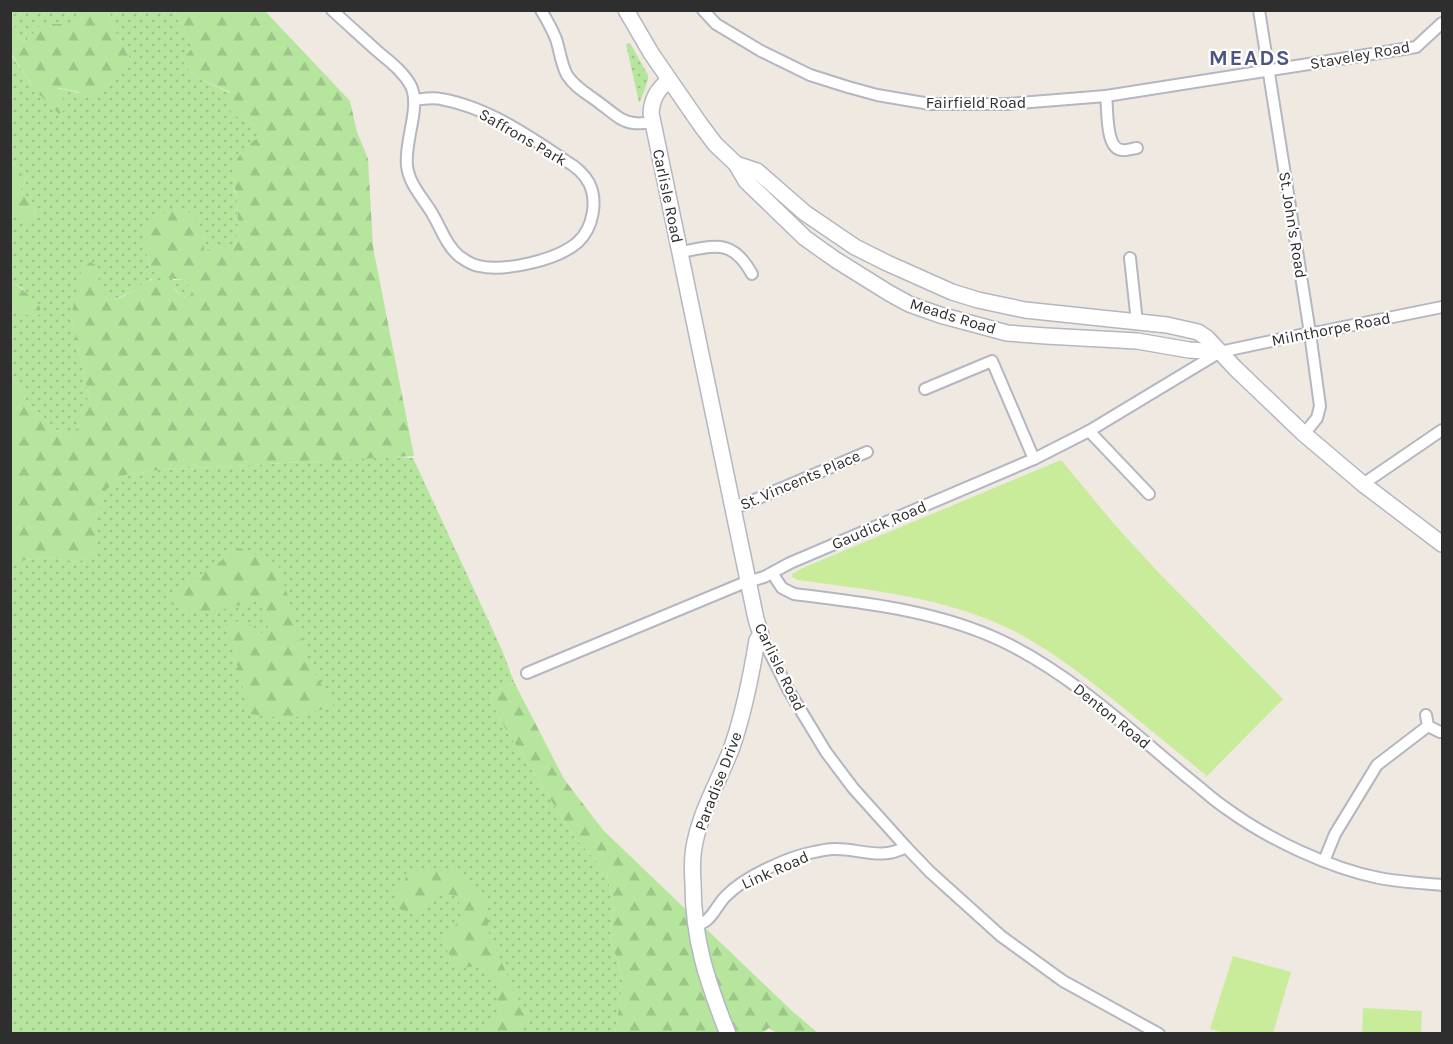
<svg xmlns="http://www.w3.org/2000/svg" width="1453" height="1044" viewBox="0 0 1453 1044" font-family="Karla,sans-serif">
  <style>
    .grass { fill: url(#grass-dots) }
    .forest { fill: url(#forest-firs) }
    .pitch { fill: #c9ec9a }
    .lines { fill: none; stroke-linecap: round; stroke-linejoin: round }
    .street-casing { stroke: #b4b7c1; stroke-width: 14 }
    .secondary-casing { stroke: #b4b7c1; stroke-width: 18 }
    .street { stroke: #fff; stroke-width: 10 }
    .secondary { stroke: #fff; stroke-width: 15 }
    .labels { text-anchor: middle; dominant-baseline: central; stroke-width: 4.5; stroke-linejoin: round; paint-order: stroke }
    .street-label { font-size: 16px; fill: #2e2e2e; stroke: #fff }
    .district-label { font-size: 22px; font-weight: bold; letter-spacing: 1.5px; fill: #4d5680; stroke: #fff }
  </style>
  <defs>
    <pattern id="grass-dots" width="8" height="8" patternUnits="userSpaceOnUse" patternTransform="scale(1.5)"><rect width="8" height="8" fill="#b6e59e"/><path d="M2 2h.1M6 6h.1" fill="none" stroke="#9dc588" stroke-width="1.8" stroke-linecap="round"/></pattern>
    <pattern id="forest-firs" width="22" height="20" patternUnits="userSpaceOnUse" patternTransform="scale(1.5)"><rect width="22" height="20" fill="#b6e59e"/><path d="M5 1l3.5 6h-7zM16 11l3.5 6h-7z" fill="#9dc588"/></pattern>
  </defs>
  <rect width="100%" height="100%" fill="#efe9e1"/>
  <g class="grass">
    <path d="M 11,11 L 87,11 L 77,24 L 42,24 L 24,43 L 11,20 Z"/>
    <path d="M 110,11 L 174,11 L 193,47 L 182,60 L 195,77 L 230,93 L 232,114 L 257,126 L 261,132 L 260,136 L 246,146 L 234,189 L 237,198 L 238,230 L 235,246 L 214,248 L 204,251 L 204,236 L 147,253 L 150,267 L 174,280 L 184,280 L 193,290 L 189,297 L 180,296 L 176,290 L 151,279 C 143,284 119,303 110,297 C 105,294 101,285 98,281 L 71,317 L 89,397 L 80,410 L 81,422 L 75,431 L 68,436 L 61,434 L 27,402 L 11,371 L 11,305 L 32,317 L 40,314 L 40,307 L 22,288 L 11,282 L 11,206 L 34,221 L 35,205 L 20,191 L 26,181 L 11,157 L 10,53 L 35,90 C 62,88 69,88 94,99 L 131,61 L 111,23 Z"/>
    <path d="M 630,43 L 648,75 L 648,80 L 640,102 L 639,102 L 626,44 Z"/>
    <path d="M 335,454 L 413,458 L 502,650 L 514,682 L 495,691 L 490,700 L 505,728 L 575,838 L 606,871 L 614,906 L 610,936 L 623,982 L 615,1033 L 11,1033 L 10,565 L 25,560 L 52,557 L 78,562 L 96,552 L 96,516 L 107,489 L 123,475 L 160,470 L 323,461 Z"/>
  </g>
  <g class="forest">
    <path d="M 87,11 L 110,11 L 111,23 L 131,61 L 115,81 L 94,100 L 76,91 L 58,88 L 67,108 L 59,114 L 35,90 L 11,53 L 11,20 L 24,43 L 42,24 L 77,24 Z"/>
    <path d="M 174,11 L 265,11 L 350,101 L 357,132 L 368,159 L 373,247 L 414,456 L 160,470 L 124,475 L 107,489 L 96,516 L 96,552 L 78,562 L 52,557 L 25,560 L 11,565 L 11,371 L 27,402 L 61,434 L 68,436 L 75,431 L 81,422 L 79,410 L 89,397 L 71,317 L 81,271 L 90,262 L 96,265 C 97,275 98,282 105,291 C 121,312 136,281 153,280 C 163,279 175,288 180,296 L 189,297 L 193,290 L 184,280 L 167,278 L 150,267 L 143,232 L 169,209 L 192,213 C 204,229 204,231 204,251 L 214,248 L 235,245 L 238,230 L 237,198 L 232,176 L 233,165 L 246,146 L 260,136 L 261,132 L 257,126 L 232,114 L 227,101 L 230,92 L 195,77 L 182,60 L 193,47 Z"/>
    <path d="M 11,157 L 26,181 L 20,191 L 35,205 L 34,221 L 21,222 L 14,208 L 11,206 Z"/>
    <path d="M 11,282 C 22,288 31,296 40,307 L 40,314 L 32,318 L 11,305 Z"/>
    <path d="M 240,548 L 278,564 L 307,660 L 334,706 L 290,719 L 250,714 L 226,624 L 244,620 L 267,637 L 268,619 L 257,601 L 225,609 L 196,612 L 161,601 Z"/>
    <path d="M 514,682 L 564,779 L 603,830 L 791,1010 L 818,1033 L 777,1033 L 769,1028 L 760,1034 L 615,1033 L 623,982 L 610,936 L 614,906 L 606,871 L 575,838 L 505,728 L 490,700 L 495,691 Z"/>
    <path d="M 454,870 L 487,903 L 489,934 L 529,1023 L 516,1033 L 482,1033 L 498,1010 L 497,986 L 479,966 L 459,968 L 440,941 L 462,918 L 458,897 L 442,892 L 419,917 L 395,907 L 398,891 L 410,871 Z"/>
  </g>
  <g class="pitch">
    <path d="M 1061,460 L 1114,524 L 1159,573 L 1283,699 L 1207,776 C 1180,754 1153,732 1126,710 C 1089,680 1052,650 1010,629 C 944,597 870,590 798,580 L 792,577 L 792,574 L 805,567 Z"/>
    <path d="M 1233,956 L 1291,972 L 1273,1033 L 1225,1033 L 1210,1029 Z"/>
    <path d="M 1363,1008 L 1422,1011 L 1421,1033 L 1362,1033 Z"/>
  </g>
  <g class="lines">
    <defs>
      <g id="street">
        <path d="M 332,10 C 347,24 362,37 376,50 C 389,61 403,71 411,86 C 421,108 404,141 407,166 C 409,183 421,196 430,210 C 440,225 445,244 459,256 C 465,260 471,265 479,266 C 505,272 558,260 578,242 C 593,228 598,201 589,183 C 584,174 575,166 566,161 C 529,136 487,107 441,99 C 433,97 423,99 414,100"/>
        <path d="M 541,10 C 547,20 552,29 556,39 C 560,51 561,64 567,75 C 576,89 590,95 602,105 C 612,112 621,122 634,123 C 640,124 647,123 653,122"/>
        <path d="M 703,10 L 716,24 L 761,51 L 810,75 L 848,87 L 877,95 L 930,104 L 1008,104 L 1106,96 L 1347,58 L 1416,47 L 1442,23"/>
        <path d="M 1259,10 L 1310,333 L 1320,406 L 1317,418 L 1304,434"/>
        <path d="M 1106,96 C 1108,109 1105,149 1122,150 C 1127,151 1133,148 1137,148"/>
        <path d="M 680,252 C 715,246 732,238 752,274"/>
        <path d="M 1130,258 L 1137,322"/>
        <path d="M 925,389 L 992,361 L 1034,459"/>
        <path d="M 1089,431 L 1149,494"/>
        <path d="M 1363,484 L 1442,430"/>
        <path d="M 733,509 L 867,452"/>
        <path d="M 772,573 L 782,588 L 794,594 C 864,603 937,610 1002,641 C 1071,674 1129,729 1188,778 C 1201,788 1213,800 1227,809 C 1268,839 1329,868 1379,878 C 1400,882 1421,883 1442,885"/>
        <path d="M 761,635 L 789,691 L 826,752 L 853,788 L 906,847 L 930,872 L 1001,936 L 1063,981 L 1159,1034"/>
        <path d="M 527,673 L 741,584 L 764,577 L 790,563 L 1034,459 L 1089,431 L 1220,352 L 1300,335 L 1319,332 L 1442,307"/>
        <path d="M 1426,715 L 1428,726 L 1440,732"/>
        <path d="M 1324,861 L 1335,834 L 1377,765 L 1428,726"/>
        <path d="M 695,927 C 699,925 703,923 707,920 C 715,913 719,902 727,895 C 746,876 788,857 814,852 C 820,851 827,849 833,849 C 859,848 880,861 906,847"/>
      </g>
      <g id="secondary">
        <path d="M 626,10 L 651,53 L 700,124 L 715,144 L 736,164 L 746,181 L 805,238 L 836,260 L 889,293 L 909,304 L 940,315 L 1007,333 L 1046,336 L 1137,341 L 1189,350 L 1220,352"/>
        <path d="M 669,80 C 658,89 652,98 651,113 L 756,619 L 761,635 L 757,640 C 751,677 744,712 732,747 C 720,779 702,808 695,842 C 692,855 692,869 693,883 C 693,940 707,981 728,1034"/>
        <path d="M 736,164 L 757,171 L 805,213 L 855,247 L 887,263 L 952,292 L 978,300 L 1025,310 L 1167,325 L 1198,332 L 1207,338 L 1235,368 L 1304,434 L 1363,484 L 1442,544"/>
      </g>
    </defs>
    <use href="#street" class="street-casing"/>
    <use href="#secondary" class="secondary-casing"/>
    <use href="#street" class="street"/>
    <use href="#secondary" class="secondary"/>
  </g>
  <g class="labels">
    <g class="street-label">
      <text transform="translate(1360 55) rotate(-10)">Staveley Road</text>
      <text x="976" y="102">Fairfield Road</text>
      <text transform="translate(523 137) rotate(30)">Saffrons Park</text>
      <text transform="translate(668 196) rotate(78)">Carlisle Road</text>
      <text transform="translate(1293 225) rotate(81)">St. John's Road</text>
      <text transform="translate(953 316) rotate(17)">Meads Road</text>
      <text transform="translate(1331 329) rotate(-11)">Milnthorpe Road</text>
      <text transform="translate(800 480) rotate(-23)">St. Vincents Place</text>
      <text transform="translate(879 525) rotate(-23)">Gaudick Road</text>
      <text transform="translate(780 667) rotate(64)">Carlisle Road</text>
      <text transform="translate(1112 716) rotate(39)">Denton Road</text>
      <text transform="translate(718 781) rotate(-69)">Paradise Drive</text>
      <text transform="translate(775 870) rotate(-24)">Link Road</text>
    </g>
    <g class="district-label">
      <text x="1250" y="58">MEADS</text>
    </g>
  </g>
  <rect width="1453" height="1044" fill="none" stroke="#2e2e2e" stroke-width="24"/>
</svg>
